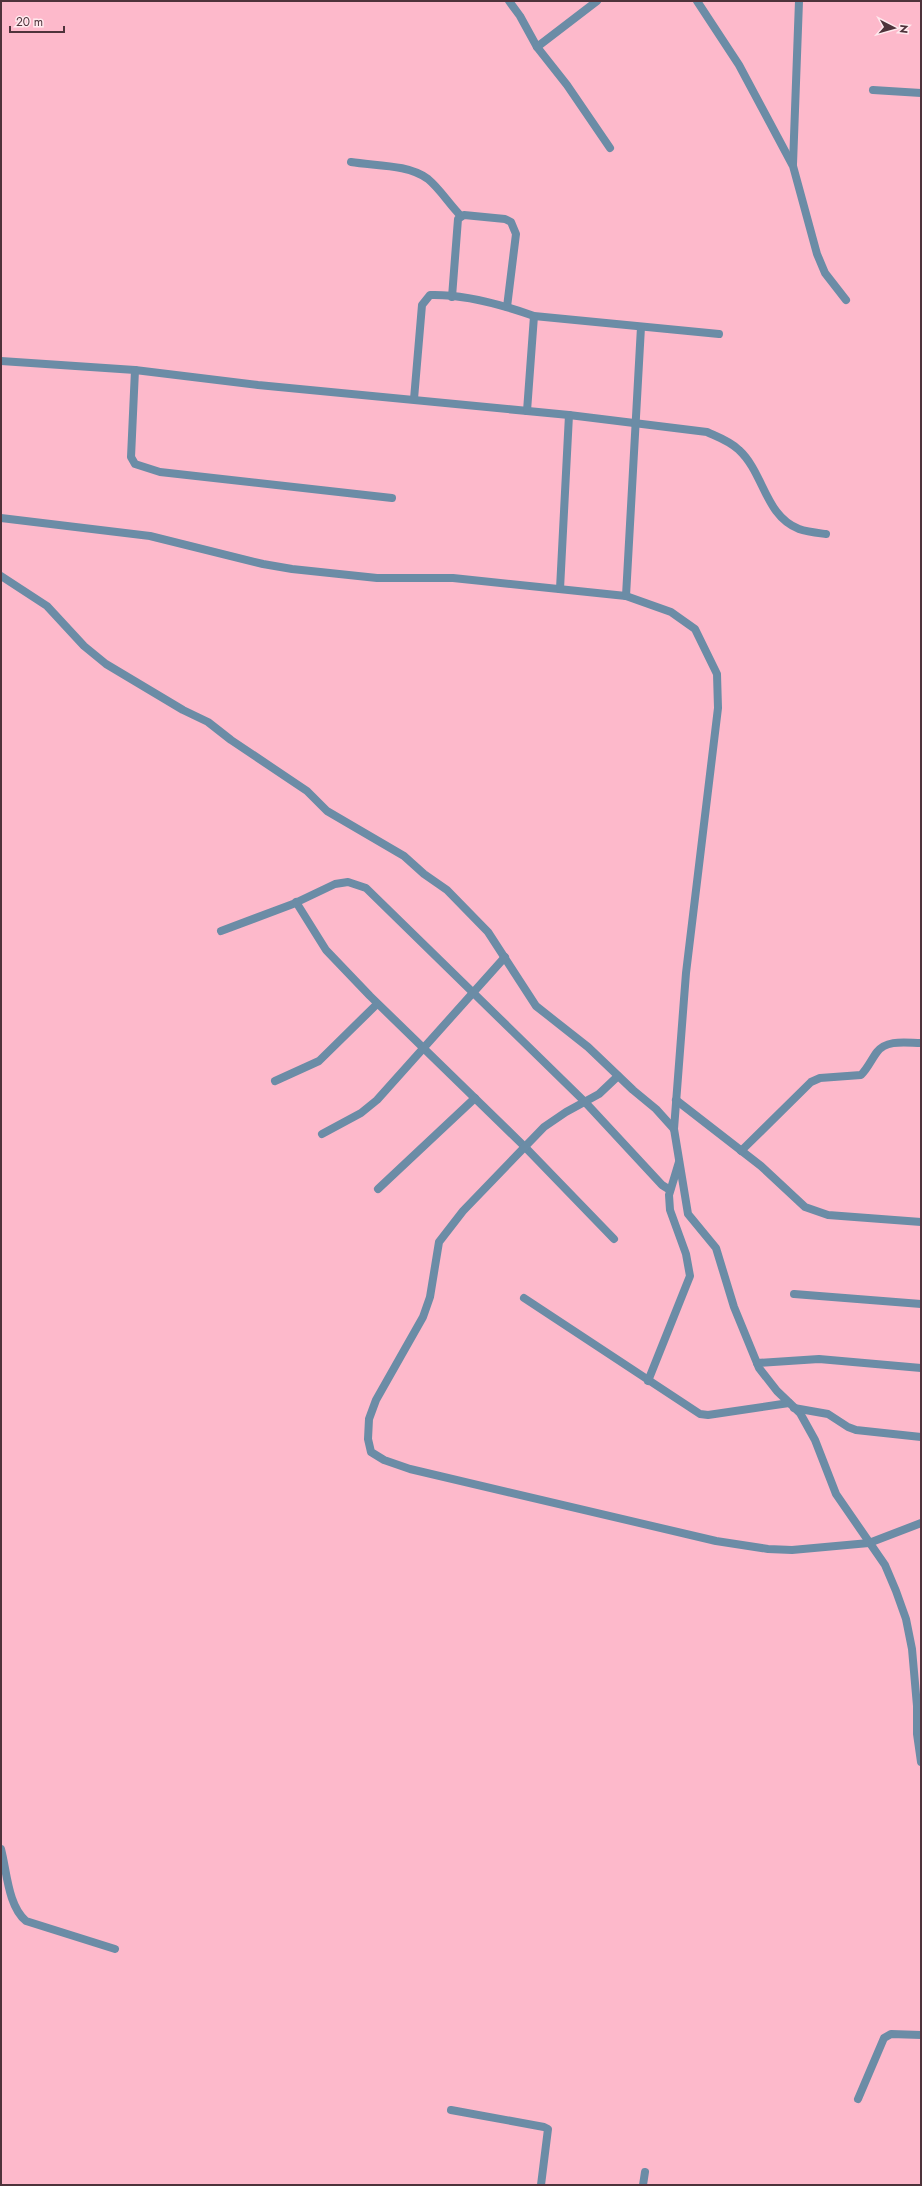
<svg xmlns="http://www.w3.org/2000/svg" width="922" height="2186" viewBox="0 0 922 2186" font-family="Jost,sans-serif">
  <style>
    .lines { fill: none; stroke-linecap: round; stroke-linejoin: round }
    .service { stroke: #6b8ca6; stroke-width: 8 }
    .minor { stroke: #6b8ca6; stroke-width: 8 }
  </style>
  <rect width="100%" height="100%" fill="#fdb9cb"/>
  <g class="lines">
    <path class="service" d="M 858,2099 L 884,2038 L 891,2034 L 921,2035"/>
    <g class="minor">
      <path d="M 509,1 L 520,16 L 537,47 L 567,85 L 610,148"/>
      <path d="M 697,1 L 739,65 L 793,166 L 817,254 L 825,273 L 846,300"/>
      <path d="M 537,47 L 597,1"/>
      <path d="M 873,90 L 921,93"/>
      <path d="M 351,162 C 375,166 408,164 428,179 C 440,189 450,205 461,216"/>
      <path d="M 793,164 L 799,1"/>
      <path d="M 452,297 L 458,219 L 464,215 L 505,219 L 511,222 L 516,234 L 507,307"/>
      <path d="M 1,361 L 135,370 L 258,385 L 569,415 L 707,432 C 718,437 730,441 739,450 C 764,473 765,516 799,529 C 807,532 818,533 826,534"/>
      <path d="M 135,370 L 131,457 L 135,464 L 160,472 L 392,498"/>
      <path d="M 414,399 L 422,305 L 430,295 C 463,294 503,305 534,316 L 719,334"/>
      <path d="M 527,411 L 534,316"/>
      <path d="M 1,518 L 150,536 L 263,564 L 292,569 L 377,578 L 453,578 L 626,596 L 671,612 L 695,629 L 717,674 L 718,708 L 686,973 L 674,1129"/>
      <path d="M 1,576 L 47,606 L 84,646 L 106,664 L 183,710 L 208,722 L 231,740 L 307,791 L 327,811 L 404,856 L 424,874 L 447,890 L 488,932 L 536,1006 L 588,1047 L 633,1090 L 656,1109 L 674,1129 L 688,1214 L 716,1248 L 734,1307 L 759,1368 L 777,1391 L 800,1413 L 815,1440 L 836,1494 L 885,1565 L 896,1591 L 906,1619 L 912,1649 L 917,1706 L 917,1734 L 921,1762"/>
      <path d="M 560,589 L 569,415"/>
      <path d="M 626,596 L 641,327"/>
      <path d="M 296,902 L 326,950 L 370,996 L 525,1147 L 614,1239"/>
      <path d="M 221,931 L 293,904 L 335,884 L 348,882 L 366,888 L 585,1102 L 662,1185 L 670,1190"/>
      <path d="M 618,1076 L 599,1094 L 566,1112 L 544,1127 L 463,1211 L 439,1242 L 430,1297 L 423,1317 L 376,1400 L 369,1419 L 368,1439 L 371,1452 L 384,1460 L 410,1469 L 716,1541 L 768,1549 L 792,1550 L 869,1543 L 921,1523"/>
      <path d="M 275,1081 L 319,1061 L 377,1004"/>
      <path d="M 676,1100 L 761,1166 L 805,1207 L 828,1215 L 921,1222"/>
      <path d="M 322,1134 L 361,1113 L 377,1100 L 505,957"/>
      <path d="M 741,1151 L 811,1082 L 820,1078 L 861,1075 C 868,1068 871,1060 877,1052 C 887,1039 907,1043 921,1043"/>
      <path d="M 378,1189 L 475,1098"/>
      <path d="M 794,1294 L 921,1304"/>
      <path d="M 524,1298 L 700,1414 L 708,1415 L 789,1403"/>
      <path d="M 757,1363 L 819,1359 L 921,1368"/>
      <path d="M 648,1381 L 690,1276 L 686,1254 L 670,1210 L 669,1195 L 679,1162"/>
      <path d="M 794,1408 L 828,1414 L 848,1427 L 856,1430 L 921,1437"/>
      <path d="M 1,1849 C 7,1872 8,1906 26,1921 L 115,1949"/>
      <path d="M 451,2110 L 544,2127 L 548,2129 L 541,2185"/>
      <path d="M 643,2185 L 645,2172"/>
    </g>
  </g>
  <rect width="922" height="2186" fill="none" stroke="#4e333b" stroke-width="4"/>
  <g transform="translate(894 28) rotate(96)" stroke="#ffe9ee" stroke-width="3" paint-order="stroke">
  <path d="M0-3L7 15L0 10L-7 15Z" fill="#4e333b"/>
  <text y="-6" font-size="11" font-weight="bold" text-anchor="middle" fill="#4e333b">N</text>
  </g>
  <path d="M10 26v6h54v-6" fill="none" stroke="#4e333b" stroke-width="2"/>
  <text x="16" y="26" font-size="12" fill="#4e333b" stroke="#ffe9ee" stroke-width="3" paint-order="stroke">20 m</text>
</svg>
